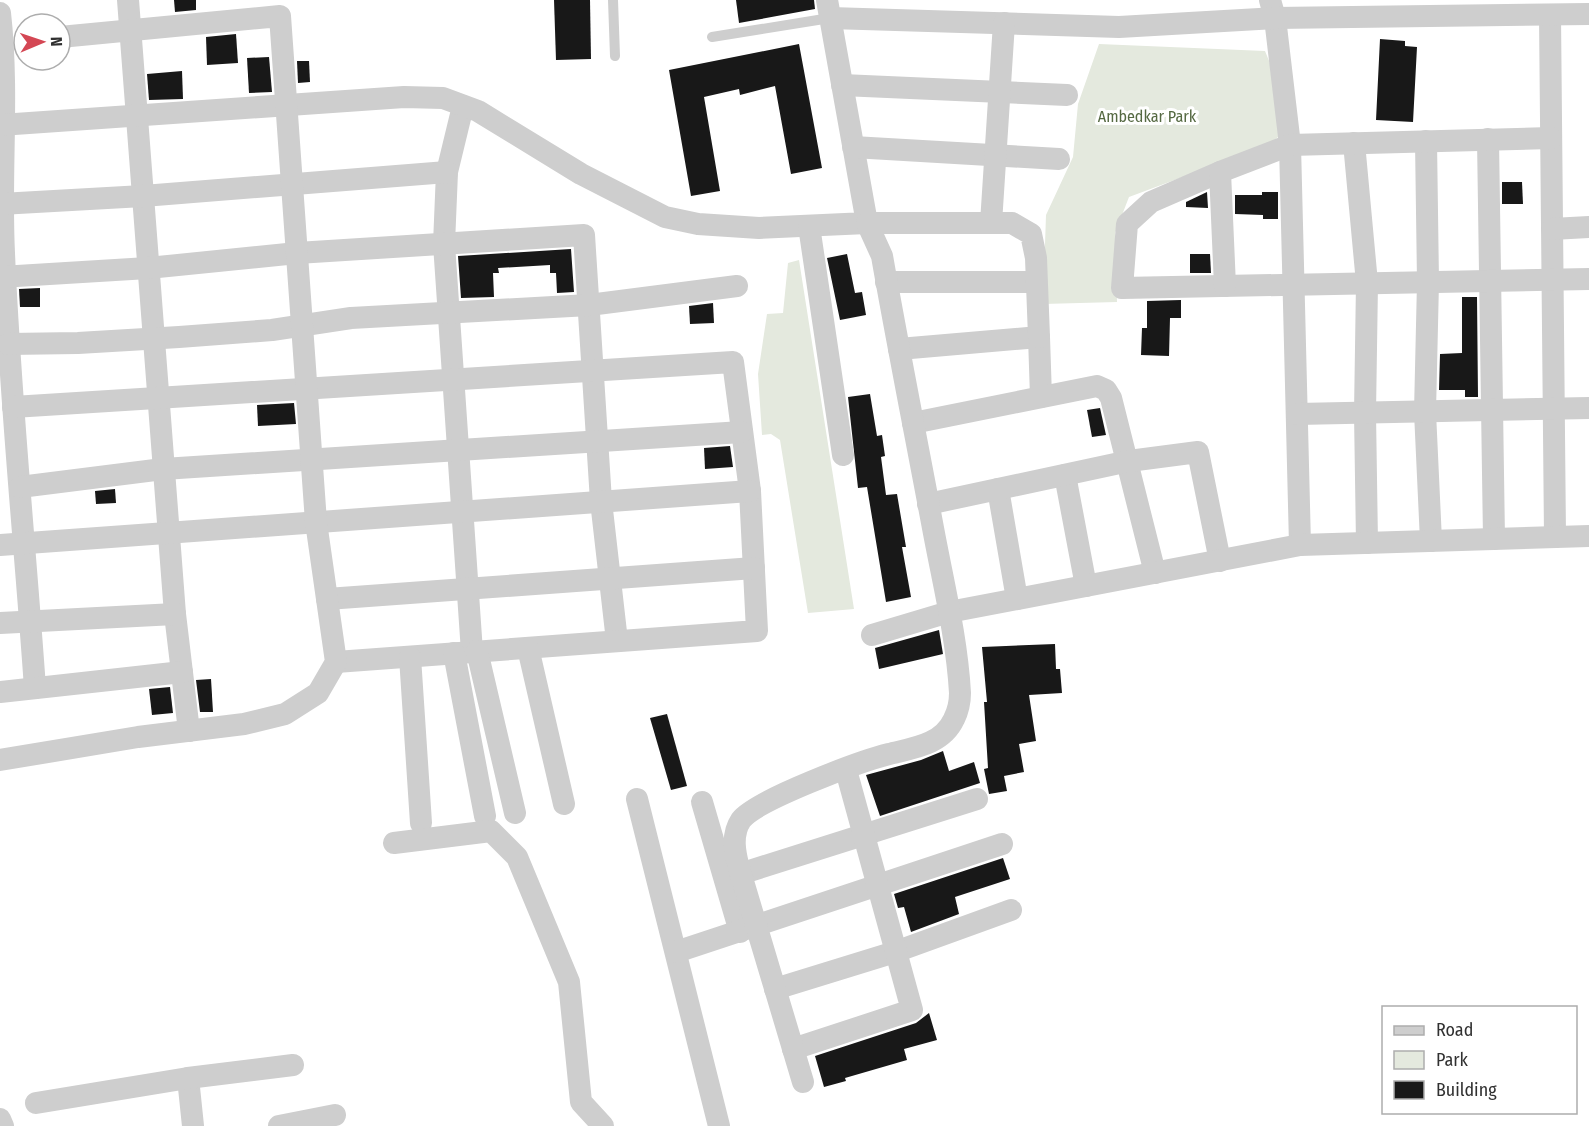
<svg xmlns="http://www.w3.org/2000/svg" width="1589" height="1126" viewBox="0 0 1589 1126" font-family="'Fira Sans Condensed',sans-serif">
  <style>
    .green { fill: #e4e9de }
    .building { fill: #181818 }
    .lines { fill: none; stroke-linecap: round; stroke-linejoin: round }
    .service { stroke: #cecece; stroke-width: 10 }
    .minor { stroke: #cecece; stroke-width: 22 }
    .labels { text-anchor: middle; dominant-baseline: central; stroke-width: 6; stroke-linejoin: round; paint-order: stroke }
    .park-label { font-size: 16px; fill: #556942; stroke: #fff }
  </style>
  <rect width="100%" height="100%" fill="#fff"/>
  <g class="green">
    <path d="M 1099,44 L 1265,51 L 1278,83 L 1281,134 L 1271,144 L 1129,197 L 1115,233 L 1117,302 L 1043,304 L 1046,215 L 1073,157 L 1078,104 Z"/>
    <path d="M 799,260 L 854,609 L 808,613 L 780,440 L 771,434 L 762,435 L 758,374 L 767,314 L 783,313 L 788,263 Z"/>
  </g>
  <g class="building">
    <path d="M 174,0 L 196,0 L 196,10 L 175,12 Z"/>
    <path d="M 554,0 L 590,0 L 591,59 L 556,60 Z"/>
    <path d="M 736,0 L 814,0 L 815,9 L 739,23 Z"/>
    <path d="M 236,34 L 238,63 L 207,65 L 206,37 Z"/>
    <path d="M 1380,39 L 1405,41 L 1405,46 L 1417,47 L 1413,122 L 1376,120 Z"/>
    <path d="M 799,44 L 822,168 L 791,174 L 775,86 L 740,95 L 739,89 L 704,97 L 720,191 L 691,196 L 669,70 Z"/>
    <path d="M 269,57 L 272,92 L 249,93 L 247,58 Z"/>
    <path d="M 297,61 L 309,61 L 310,82 L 298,83 Z"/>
    <path d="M 182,71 L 183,99 L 149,100 L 147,74 Z"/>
    <path d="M 1502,182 L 1522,182 L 1523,204 L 1502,204 Z"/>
    <path d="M 1207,192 L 1208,208 L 1186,207 L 1186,202 Z"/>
    <path d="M 1262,192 L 1278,192 L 1278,219 L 1263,219 L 1263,215 L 1235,214 L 1235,195 L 1262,195 Z"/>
    <path d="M 571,249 L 574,292 L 557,293 L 556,273 L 550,273 L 550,265 L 498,268 L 499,273 L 493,273 L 494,297 L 461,298 L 458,256 Z"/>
    <path d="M 847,254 L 855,293 L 862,292 L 866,315 L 840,320 L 827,258 Z"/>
    <path d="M 1190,254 L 1210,254 L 1211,273 L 1190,273 Z"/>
    <path d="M 40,288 L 40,307 L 20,307 L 19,289 Z"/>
    <path d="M 1462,297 L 1477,297 L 1478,397 L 1465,397 L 1465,390 L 1439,390 L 1440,354 L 1462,353 Z"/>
    <path d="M 1181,300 L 1181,318 L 1170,318 L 1169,356 L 1141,355 L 1142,328 L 1147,328 L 1147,301 Z"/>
    <path d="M 713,303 L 714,323 L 690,324 L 689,306 Z"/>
    <path d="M 870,394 L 877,436 L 882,435 L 885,456 L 881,457 L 886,495 L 897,494 L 906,547 L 902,547 L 911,597 L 886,602 L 867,487 L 858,488 L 848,397 Z"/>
    <path d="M 294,403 L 296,424 L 258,426 L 257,405 Z"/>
    <path d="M 1100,408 L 1106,435 L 1092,437 L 1087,410 Z"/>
    <path d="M 730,446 L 733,467 L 705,469 L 704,448 Z"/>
    <path d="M 115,489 L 116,503 L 96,504 L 95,491 Z"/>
    <path d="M 939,630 L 943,654 L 879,669 L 875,648 Z"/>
    <path d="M 1055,644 L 1056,669 L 1060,669 L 1062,693 L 1029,695 L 1036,741 L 1019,744 L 1024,772 L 1004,776 L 1007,791 L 989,794 L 984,769 L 988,768 L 984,702 L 987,702 L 982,647 Z"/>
    <path d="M 211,679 L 213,712 L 200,712 L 196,680 Z"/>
    <path d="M 170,687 L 173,713 L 152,715 L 149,689 Z"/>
    <path d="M 667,714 L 687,786 L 671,790 L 650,718 Z"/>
    <path d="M 943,751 L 949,771 L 974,762 L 980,783 L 880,816 L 866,775 L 921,760 Z"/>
    <path d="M 1003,858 L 1010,879 L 955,897 L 959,914 L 911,932 L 904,907 L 898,908 L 894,894 Z"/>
    <path d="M 929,1013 L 937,1040 L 904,1049 L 907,1060 L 845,1078 L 846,1081 L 824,1087 L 815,1056 L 916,1023 Z"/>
  </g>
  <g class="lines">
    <g class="service">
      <path d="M 613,0 L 615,56"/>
      <path d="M 712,37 L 830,18"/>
    </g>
    <g class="minor">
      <path d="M 128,0 L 175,614 L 189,731"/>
      <path d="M 1270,0 L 1275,18 L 1290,145 L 1300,545"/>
      <path d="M 0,13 C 9,93 0,173 4,253 C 10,399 25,543 35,688"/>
      <path d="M 1550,15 L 1555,537"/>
      <path d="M 830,18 L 1119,27 L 1275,18 L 1589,14"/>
      <path d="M 842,85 L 1067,95"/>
      <path d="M 463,106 L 447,172 L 444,244 L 472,652"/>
      <path d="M 0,125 L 404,97 L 443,98 L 478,111 L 581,174 L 665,217 L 698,224 L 759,228 L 867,223 L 827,0"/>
      <path d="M 1488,139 L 1494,539"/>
      <path d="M 1426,141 L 1428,282 L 1425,412 L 1431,541"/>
      <path d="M 1354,143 L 1367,283 L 1365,413 L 1367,543"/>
      <path d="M 853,147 L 1059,159"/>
      <path d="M 1220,172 L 1151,202 L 1127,224 L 1122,288 L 1589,279"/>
      <path d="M 0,204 L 143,196 L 447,172"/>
      <path d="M 991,223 L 1004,23"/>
      <path d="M 809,226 L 843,455"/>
      <path d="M 1552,229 L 1589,227"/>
      <path d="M 0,277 L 148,268 L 297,253 L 584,235 L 601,501 L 617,641"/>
      <path d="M 886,282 L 1036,282"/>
      <path d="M 1225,286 L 1220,172 L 1290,145 L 1551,138"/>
      <path d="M 8,344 L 78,343 L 179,337 L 272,330 L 351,318 L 589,305 L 737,286"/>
      <path d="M 899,349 L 1039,337 L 1041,397"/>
      <path d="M 13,407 L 733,362 L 750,491 L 757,631 L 336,662"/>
      <path d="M 1297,414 L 1589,408"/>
      <path d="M 913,423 L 1097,386 L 1106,390 L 1111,398 L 1155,573"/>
      <path d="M 1065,475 L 1086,586"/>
      <path d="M 20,487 L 163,469 L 742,432"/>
      <path d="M 998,489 L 1017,599"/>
      <path d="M 928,504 L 1129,461 L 1198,452 L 1220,561"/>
      <path d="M 0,545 L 750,491"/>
      <path d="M 327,599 L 754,568"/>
      <path d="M 0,623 L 175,614"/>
      <path d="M 872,635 L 949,612 L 1300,545 L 1589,536"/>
      <path d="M 528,648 L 564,804"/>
      <path d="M 477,651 L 515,813"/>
      <path d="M 454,653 L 485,816"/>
      <path d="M 410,657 L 421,823"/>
      <path d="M 0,692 L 182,672"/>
      <path d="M 0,760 L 138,737 L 244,724 L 285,714 L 318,693 L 336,662 L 316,522 L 280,16 L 60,37"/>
      <path d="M 637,799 L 719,1126"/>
      <path d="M 702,802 L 740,932"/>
      <path d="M 394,843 L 491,831 L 517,857 L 569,982 L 581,1102 L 603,1126"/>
      <path d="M 740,874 L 977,799"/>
      <path d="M 676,952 L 1002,844"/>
      <path d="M 775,989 L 895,952 L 1011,910"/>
      <path d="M 793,1049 L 912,1010 L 846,770"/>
      <path d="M 188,1078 L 193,1126"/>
      <path d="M 803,1082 L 739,868 C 735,853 731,835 741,820 C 756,800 861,761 889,754 C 913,748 942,745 954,719 C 958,711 960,702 960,693 C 957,638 943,582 933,528 C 916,437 898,347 882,256 L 867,223 L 1012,223 L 1031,234 L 1036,258 L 1039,337"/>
      <path d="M 36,1103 L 188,1078 L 293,1065"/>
      <path d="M 0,1119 L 3,1126"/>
      <path d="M 279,1126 L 335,1115"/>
    </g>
  </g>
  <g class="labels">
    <g class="park-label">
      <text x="1147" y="116">Ambedkar Park</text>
    </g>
  </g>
  <rect x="1382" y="1006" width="195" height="108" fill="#ffffff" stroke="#adadad" stroke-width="1.5"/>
  <rect x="1394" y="1026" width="30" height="9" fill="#cecece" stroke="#adadad" stroke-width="1.5"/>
  <text x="1436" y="1036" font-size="18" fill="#313131">Road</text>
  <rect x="1394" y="1051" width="30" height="18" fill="#e4e9de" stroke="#adadad" stroke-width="1.5"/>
  <text x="1436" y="1066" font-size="18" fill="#313131">Park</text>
  <rect x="1394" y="1081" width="30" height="18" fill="#181818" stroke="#adadad" stroke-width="1.5"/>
  <text x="1436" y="1096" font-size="18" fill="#313131">Building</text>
  <g transform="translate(42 42) rotate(88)"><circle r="28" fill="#ffffff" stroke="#adadad" stroke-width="1.5"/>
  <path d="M0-4.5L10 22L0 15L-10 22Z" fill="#d44754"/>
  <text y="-9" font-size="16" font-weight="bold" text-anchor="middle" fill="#313131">N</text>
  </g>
</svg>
